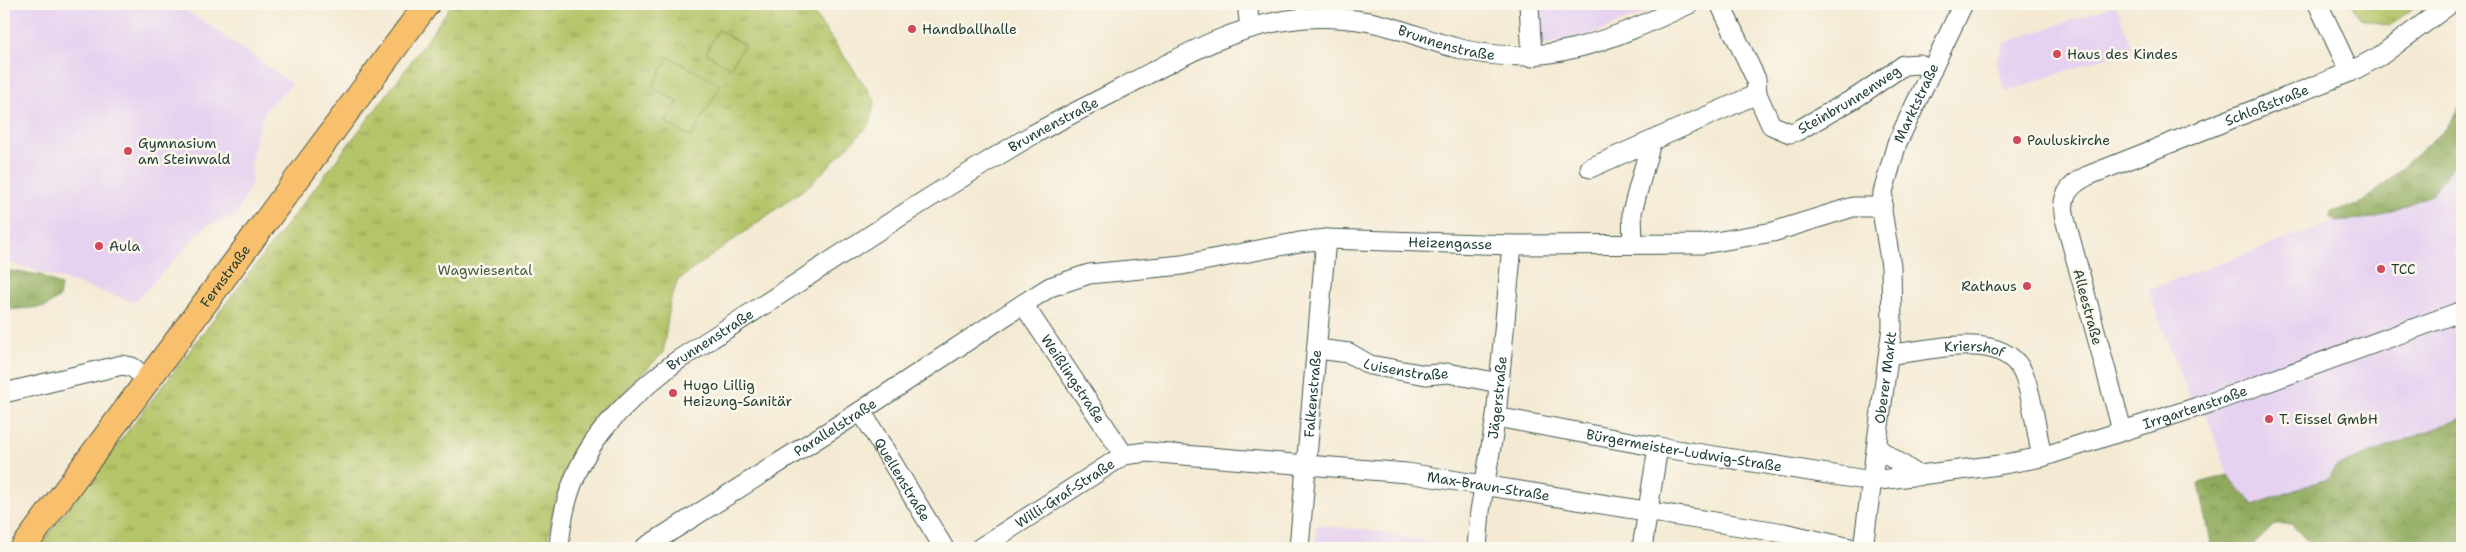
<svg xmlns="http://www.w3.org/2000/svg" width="2466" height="552" viewBox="0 0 2466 552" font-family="'Shantell Sans',sans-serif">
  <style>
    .built { fill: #e6d2f0 }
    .grass { fill: url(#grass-tufts); stroke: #6a804e; fill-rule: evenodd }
    .forest { fill: url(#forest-crowns); stroke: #577448 }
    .garden { fill: #b4c467; stroke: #6a804e }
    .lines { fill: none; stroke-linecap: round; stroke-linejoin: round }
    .minor-casing { stroke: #3f574c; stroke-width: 21 }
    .major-casing { stroke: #3f574c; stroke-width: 27 }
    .minor { stroke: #fff; stroke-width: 19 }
    .major { stroke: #f8bf6c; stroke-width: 25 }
    .poi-dot { fill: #d1495b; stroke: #fbf7ec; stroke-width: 2 }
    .labels { text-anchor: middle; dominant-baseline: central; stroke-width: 5; stroke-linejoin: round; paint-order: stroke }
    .poi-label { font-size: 14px; fill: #1f3d34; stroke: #fbf7ec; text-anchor: start }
    .street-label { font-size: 14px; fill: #1f3d34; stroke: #fbf7ec }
    .park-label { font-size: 14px; fill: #445f41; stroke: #fbf7ec }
  </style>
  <defs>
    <pattern id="grass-tufts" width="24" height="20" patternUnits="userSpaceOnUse" patternTransform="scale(1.25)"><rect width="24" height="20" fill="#b4c467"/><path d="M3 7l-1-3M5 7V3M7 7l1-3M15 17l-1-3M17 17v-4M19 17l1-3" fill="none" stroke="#92a056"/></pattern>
    <pattern id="forest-crowns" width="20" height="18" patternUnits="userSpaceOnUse" patternTransform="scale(1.25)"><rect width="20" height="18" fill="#8faa5c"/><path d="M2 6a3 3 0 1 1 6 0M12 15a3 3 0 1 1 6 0" fill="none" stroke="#748c4d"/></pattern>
  </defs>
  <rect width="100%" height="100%" fill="#fbf7ec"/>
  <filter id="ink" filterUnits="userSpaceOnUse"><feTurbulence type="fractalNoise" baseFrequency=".02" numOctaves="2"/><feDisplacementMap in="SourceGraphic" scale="10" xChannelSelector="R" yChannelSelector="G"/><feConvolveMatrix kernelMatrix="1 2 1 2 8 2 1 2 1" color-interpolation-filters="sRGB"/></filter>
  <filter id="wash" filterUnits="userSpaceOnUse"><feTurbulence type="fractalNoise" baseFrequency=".0096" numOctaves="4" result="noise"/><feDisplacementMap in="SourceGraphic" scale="20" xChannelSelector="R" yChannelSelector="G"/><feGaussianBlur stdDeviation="1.12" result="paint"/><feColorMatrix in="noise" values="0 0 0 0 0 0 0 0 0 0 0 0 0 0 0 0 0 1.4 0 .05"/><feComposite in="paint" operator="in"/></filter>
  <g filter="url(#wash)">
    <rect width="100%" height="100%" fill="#f4ead4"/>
    <g class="built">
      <path d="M 4,4 L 174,4 L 203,21 L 292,84 L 266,109 L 255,139 L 251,164 L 252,183 L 236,216 L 207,225 L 135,302 L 4,261 Z"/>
      <path d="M 1536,4 L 1666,4 L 1595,33 L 1541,45 Z"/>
      <path d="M 2116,5 L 2132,48 L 2006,92 L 1996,61 L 2004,43 Z"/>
      <path d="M 2462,154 L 2462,244 L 2453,253 L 2462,271 L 2462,418 L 2335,467 L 2329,478 L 2253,505 L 2228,475 L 2201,400 L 2191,402 L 2148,290 L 2336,221 L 2375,218 L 2431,195 Z"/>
      <path d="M 1317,525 L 1376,531 L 1440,545 L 1469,548 L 1315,548 Z"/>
    </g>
    <g class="grass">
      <path d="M 452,4 L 807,4 L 875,100 L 870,124 L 811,184 L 678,280 L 670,302 L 663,353 L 623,393 L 583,440 L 563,476 L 554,506 L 547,543 L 539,548 L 38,548 L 401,76 ZM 678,102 L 691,137 L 666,123 Z"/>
      <path d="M 2354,4 L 2419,4 L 2389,26 L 2361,19 L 2354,9 Z"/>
    </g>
    <g class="forest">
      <path d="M 2462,103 L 2462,154 L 2431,195 L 2375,218 L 2336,221 L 2331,218 L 2332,212 L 2364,202 L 2447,127 Z"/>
      <path d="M 4,270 L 41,275 L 61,286 L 59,298 L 45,307 L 4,310 Z"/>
      <path d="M 2462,418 L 2462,548 L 2314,548 L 2291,524 L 2275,524 L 2251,548 L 2203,548 L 2211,543 L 2199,483 L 2228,475 L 2253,505 L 2329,478 L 2335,467 Z"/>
    </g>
    <g class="garden">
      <path d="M 718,30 L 744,45 L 730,68 L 706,53 Z"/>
      <path d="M 669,57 L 721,85 L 691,137 L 666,123 L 678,102 L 652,87 Z"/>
    </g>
  </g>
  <g filter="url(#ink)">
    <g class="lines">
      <defs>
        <g id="minor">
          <path d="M 1529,4 L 1532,57"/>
          <path id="s1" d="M 1720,4 L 1756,79 L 1757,94 L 1771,125 L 1790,133 L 1797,131 L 1857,97 L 1904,65 L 1919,64 L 1932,70"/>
          <path d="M 2318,4 L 2350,72"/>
          <path d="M 1250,28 L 1248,12 L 1250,4"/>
          <path d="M 1590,168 C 1646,143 1701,119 1757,94"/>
          <path d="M 1633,244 L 1632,212 L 1651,142"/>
          <path id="s2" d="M 1023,304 L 1124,455"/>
          <path id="s3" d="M 1318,349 L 1349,353 L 1370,365 L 1426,375 L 1448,373 L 1499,383"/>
          <path id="s4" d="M 1890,354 C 1929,352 2004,327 2024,375 C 2033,398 2036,431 2042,457"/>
          <path d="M 4,393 L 122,365 L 132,367 L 147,379"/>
          <path id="s5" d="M 861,411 L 944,548"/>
          <path id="s6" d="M 1496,417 L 1658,447 L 1872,481 L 1999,465 L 2042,457 L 2213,402 L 2462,311"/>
          <path id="s7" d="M 2122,430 L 2065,219 C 2060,197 2068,186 2087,176 L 2350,72 L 2380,56 L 2450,4"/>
          <path d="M 1877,448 L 1919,476"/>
          <path id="s8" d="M 559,548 C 565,458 610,413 678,360 C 796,285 913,205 1034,134 C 1061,119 1090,105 1118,90 C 1172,62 1227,28 1288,20 C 1322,15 1361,18 1394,28 C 1414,34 1433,42 1453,47 C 1540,72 1611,40 1689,4"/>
          <path id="s9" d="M 644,548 L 861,411 L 1023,304 L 1050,287 L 1089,274 L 1182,265 L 1300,242 L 1326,239 L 1512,245 L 1703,244 L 1773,232 L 1853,207 L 1882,207"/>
          <path id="s10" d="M 980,548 L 1124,455 L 1146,452 L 1407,473 L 1784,533 L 1850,548"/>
          <path id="s11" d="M 1299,548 L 1326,239"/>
          <path id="s12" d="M 1477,548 L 1480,511 L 1496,417 L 1512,245"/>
          <path d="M 1642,548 L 1658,447"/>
          <path id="s13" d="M 1863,548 L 1892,327 L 1891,266 L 1882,211 L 1883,192 L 1897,143 L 1963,4"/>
        </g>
        <g id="major">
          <path id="s14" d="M 23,548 L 427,4"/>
        </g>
      </defs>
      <use href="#minor" class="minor-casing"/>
      <use href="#major" class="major-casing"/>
      <use href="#minor" class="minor"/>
      <use href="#major" class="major"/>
    </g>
  </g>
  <g class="poi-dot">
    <circle cx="912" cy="29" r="5"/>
    <circle cx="2057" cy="54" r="5"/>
    <circle cx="2017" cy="140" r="5"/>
    <circle cx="128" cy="151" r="5"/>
    <circle cx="99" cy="246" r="5"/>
    <circle cx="2381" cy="269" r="5"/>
    <circle cx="2027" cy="286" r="5"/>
    <circle cx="673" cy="393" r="5"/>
    <circle cx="2269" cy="419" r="5"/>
  </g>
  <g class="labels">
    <g class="poi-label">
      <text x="922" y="29">Handballhalle</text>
      <text x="2067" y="54">Haus des Kindes</text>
      <text x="2027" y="140">Pauluskirche</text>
      <text x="138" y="143">Gymnasium<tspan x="138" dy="16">am Steinwald</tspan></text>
      <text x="109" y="246">Aula</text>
      <text x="2391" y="269">TCC</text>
      <text x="2017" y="286" text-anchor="end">Rathaus</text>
      <text x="683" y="385">Hugo Lillig<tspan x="683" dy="16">Heizung-Sanitär</tspan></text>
      <text x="2279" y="419">T. Eissel GmbH</text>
    </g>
    <g class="street-label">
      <text stroke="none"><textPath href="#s8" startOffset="1094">Brunnenstraße</textPath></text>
      <text stroke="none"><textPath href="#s1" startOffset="221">Steinbrunnenweg</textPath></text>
      <text stroke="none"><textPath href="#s13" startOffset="454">Marktstraße</textPath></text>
      <text stroke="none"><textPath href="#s7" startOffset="465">Schloßstraße</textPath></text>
      <text stroke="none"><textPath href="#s8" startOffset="674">Brunnenstraße</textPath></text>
      <text stroke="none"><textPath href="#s9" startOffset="888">Heizengasse</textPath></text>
      <text stroke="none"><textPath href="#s14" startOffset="339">Fernstraße</textPath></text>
      <text transform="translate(2088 307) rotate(75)">Alleestraße</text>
      <text stroke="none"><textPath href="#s8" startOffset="269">Brunnenstraße</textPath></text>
      <text stroke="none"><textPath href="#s4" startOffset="85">Kriershof</textPath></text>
      <text stroke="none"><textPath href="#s3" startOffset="92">Luisenstraße</textPath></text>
      <text stroke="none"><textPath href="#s13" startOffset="172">Oberer Markt</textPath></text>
      <text stroke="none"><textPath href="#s2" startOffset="90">Weißlingstraße</textPath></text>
      <text stroke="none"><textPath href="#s11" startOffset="155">Falkenstraße</textPath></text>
      <text stroke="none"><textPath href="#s12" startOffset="152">Jägerstraße</textPath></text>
      <text stroke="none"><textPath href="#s6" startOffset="714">Irrgartenstraße</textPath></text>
      <text stroke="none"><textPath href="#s9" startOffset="226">Parallelstraße</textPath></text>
      <text stroke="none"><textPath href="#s6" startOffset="191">Bürgermeister-Ludwig-Straße</textPath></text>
      <text stroke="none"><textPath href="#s5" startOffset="80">Quellenstraße</textPath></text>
      <text stroke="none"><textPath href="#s10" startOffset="538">Max-Braun-Straße</textPath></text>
      <text stroke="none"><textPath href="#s10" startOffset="101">Willi-Graf-Straße</textPath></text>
    </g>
    <g class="park-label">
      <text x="485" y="270">Wagwiesental</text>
    </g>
  </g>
  <rect width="2466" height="552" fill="none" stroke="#fbf7ec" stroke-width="20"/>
</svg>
